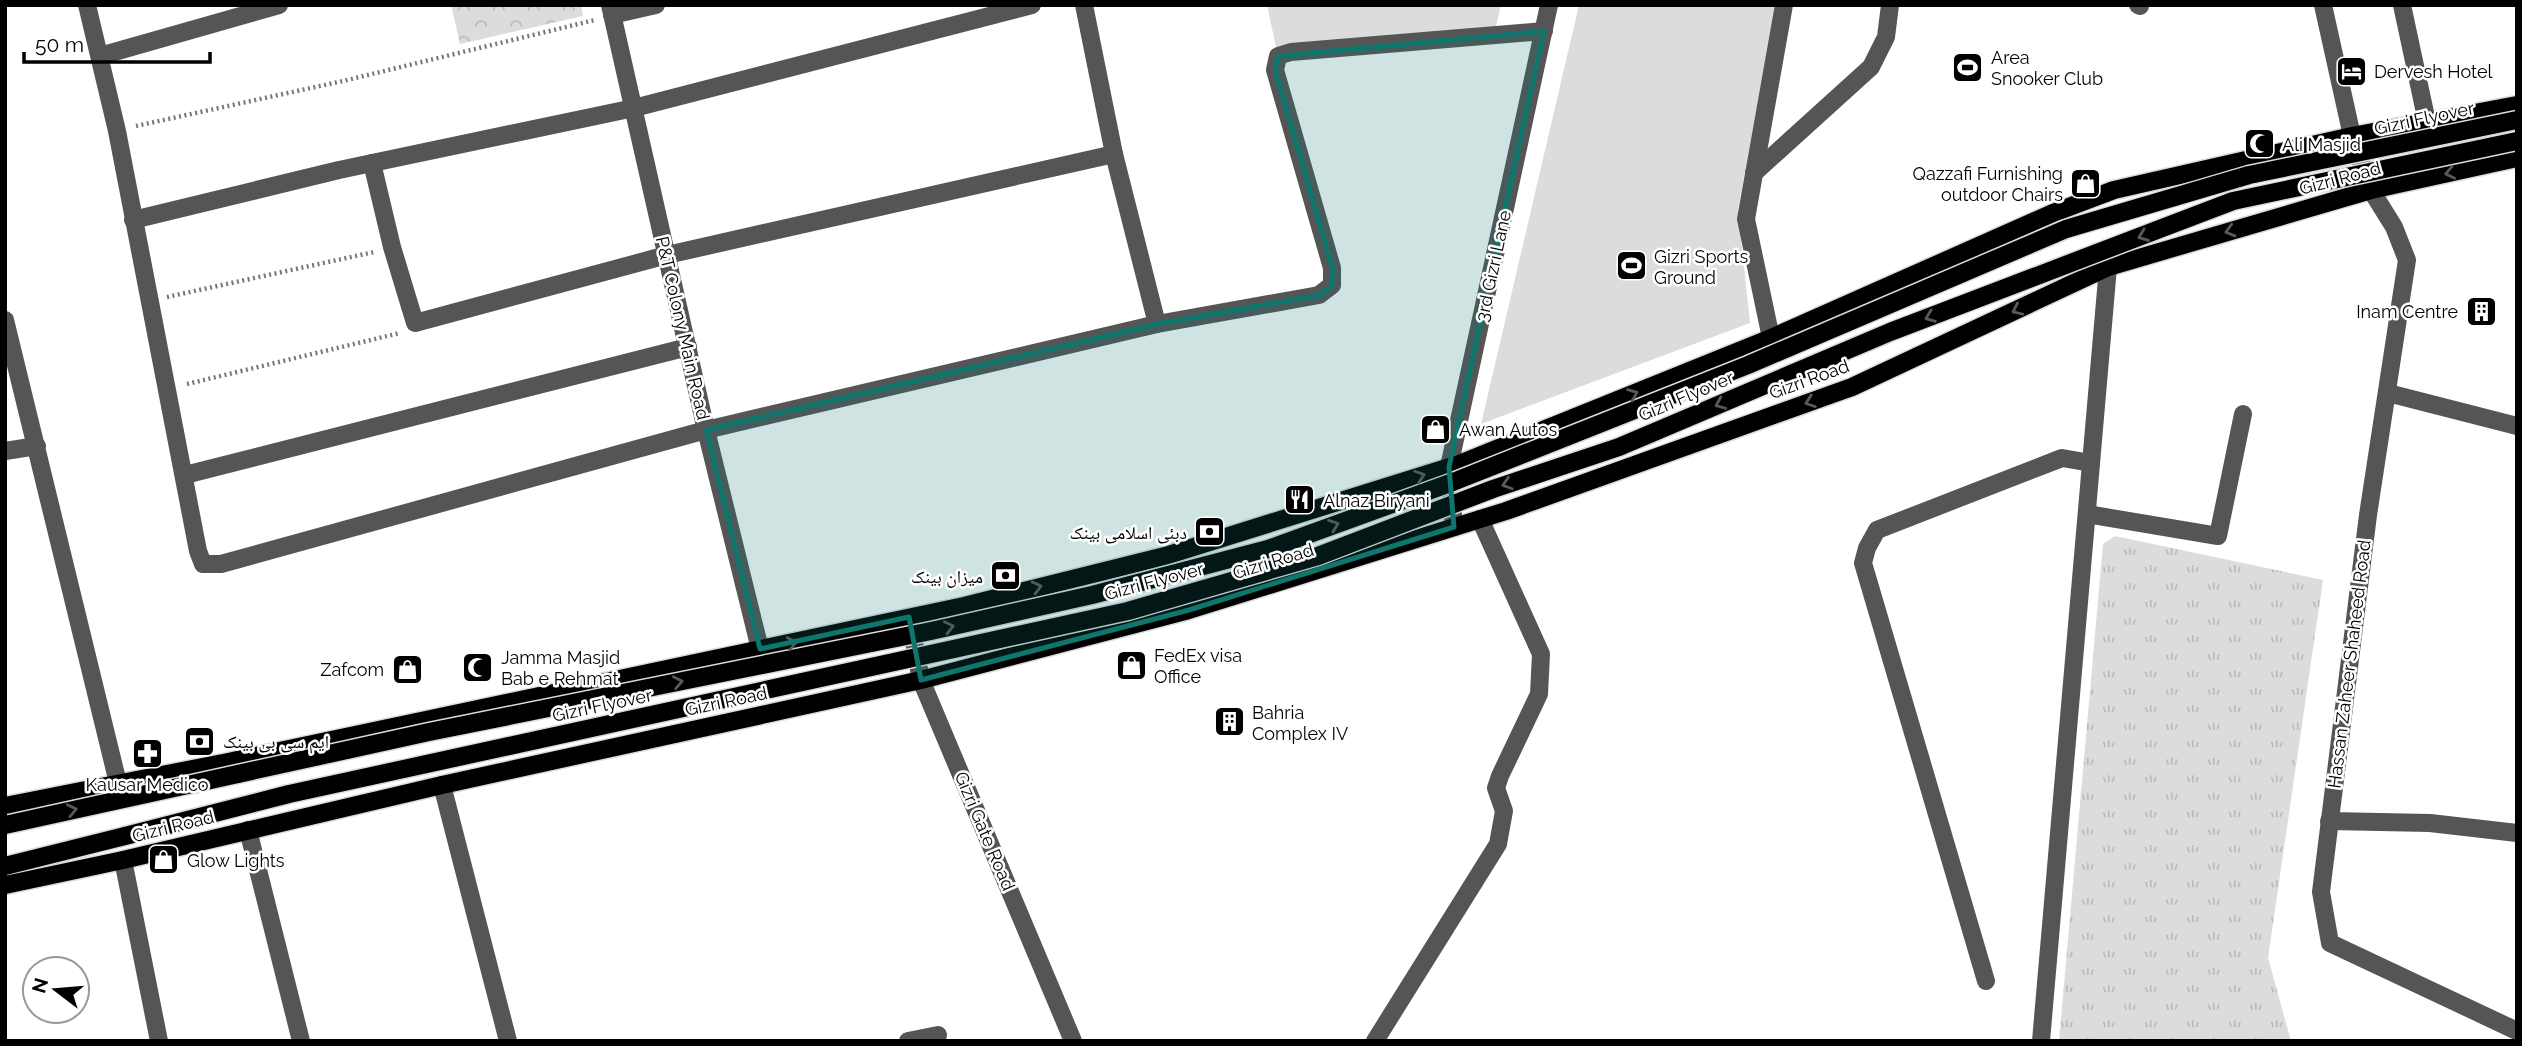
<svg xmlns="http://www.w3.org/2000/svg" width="2522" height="1046" viewBox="0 0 2522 1046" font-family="Raleway,'Noto Naskh Arabic',sans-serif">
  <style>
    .grass { fill: url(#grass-tufts) }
    .park { fill: url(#park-crowns) }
    .pitch { fill: #dcdcdc }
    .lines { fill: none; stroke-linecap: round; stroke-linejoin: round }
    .major-casing { stroke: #dbdbdb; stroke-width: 21 }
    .path { stroke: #777; stroke-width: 4.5; stroke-dasharray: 2 3.5; stroke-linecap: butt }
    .minor { stroke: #555; stroke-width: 18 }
    .major { stroke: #000; stroke-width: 18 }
    .major-bridge-casing { stroke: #dbdbdb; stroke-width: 21; stroke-linecap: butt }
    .major-bridge { stroke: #000; stroke-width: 18 }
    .oneway { stroke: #595959 }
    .marked { fill: #0f766e; fill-opacity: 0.2; stroke: #0f766e; stroke-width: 5; stroke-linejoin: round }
    .labels { text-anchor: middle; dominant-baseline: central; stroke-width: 5; stroke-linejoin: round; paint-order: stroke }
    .poi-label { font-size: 18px; fill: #000; stroke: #fff; text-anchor: start }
    .street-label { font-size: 18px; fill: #000; stroke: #fff }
  </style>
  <defs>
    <pattern id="grass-tufts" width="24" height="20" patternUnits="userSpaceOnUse" patternTransform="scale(1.75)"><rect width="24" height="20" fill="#dcdcdc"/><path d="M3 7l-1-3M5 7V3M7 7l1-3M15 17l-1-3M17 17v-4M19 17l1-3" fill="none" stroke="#bbb"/></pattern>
    <pattern id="park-crowns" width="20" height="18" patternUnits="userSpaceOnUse" patternTransform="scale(1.75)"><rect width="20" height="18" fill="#dcdcdc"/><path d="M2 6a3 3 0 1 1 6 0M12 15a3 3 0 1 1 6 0" fill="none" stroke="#bbb"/></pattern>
  </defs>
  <rect width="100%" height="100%" fill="#fff"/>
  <path class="grass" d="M 2115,536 L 2323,580 L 2268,958 L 2291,1041 L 2059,1041 L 2103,544 Z"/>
  <path class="park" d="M 451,5 L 581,5 L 583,16 L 460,44 Z"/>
  <g class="pitch">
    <path d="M 1267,5 L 1501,5 L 1494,35 L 1278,56 Z"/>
    <path d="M 1579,5 L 1776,5 L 1738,209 L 1750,323 L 1481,424 Z"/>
  </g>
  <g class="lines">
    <defs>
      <g id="major">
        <path d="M 5,806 L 228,762 L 964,606 L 1165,556 L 1459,464 L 1771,338 L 2053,213 L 2114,190 L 2352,136 L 2517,105"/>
        <path d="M 5,866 L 125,836"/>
        <path d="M 5,885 L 123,860 L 442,785 L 921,680 L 1189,610 L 1506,511 L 1852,387 L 2108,267 L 2371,190 L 2517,158"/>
      </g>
    </defs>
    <use href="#major" class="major-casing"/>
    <g class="path">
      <path d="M 136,126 L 343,81 L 595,20"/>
      <path d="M 167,297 L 374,252"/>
      <path d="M 187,384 L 400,333"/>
    </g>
    <g class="minor">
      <path d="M 87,5 L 117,131 L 198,551 L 203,564 L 221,564 L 706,430 L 1157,324 L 1319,295 L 1332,285 L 1332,268 L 1275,70 L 1278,56 L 1291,52 L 1544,31"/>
      <path d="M 610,5 L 706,430 L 760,649"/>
      <path d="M 1084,5 L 1114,154 L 1157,324"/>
      <path d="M 2138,5 L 2140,6"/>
      <path d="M 2323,5 L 2352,136 L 2371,190 L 2394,227 L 2407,260 L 2368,515 L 2321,892 L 2330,943 L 2517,1031"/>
      <path d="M 2402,5 L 2427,122"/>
      <path d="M 612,15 L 656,5"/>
      <path d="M 100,56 L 279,5"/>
      <path d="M 372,163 L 392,247 L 415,323 L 667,255 L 1114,154"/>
      <path d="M 1754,173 L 1871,67 L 1886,37 L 1890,5"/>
      <path d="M 133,220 L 339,170 L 634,108 L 1032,5"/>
      <path d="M 5,320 L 118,783"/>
      <path d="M 1771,338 L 1746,219 L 1784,5"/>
      <path d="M 2388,393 L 2517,426"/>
      <path d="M 5,451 L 37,446"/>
      <path d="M 185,475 L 688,347"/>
      <path d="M 2087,514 L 2218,536 L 2243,414"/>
      <path d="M 1454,527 L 1449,467 L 1549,5"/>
      <path d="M 910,621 L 921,680 L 1073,1041"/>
      <path d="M 442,785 L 508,1041"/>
      <path d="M 2329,821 L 2430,823 L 2517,833"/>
      <path d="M 248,830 L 301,1041"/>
      <path d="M 123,860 L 159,1041"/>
      <path d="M 1986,981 L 1863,563 L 1867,548 L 1877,530 L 2062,458 L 2091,463"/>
      <path d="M 908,1041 L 938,1035"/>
      <path d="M 1375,1041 L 1498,844 L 1504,811 L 1496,788 L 1500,776 L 1539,694 L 1541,654 L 1480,519"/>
      <path d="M 2041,1041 L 2108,267"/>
    </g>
    <use href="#major" class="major"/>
    <defs>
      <g id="major-bridge">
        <path d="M 5,825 L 429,732 L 931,631 L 1092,595 L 1268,549 L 1453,482 L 1748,365 L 2066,229 L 2249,175 L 2517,120"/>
        <path d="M 125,836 L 289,794 L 1128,611 L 1318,556 L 1493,489 L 1619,447 L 1890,332 L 2233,201 L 2517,141"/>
      </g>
    </defs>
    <use href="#major-bridge" class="major-bridge-casing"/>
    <use href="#major-bridge" class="major-bridge"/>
  </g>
  <defs><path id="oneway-chevron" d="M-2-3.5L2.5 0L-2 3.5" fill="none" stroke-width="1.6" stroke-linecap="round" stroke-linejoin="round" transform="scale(1.75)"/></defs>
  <g class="oneway">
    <use href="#oneway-chevron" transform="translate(2450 173) rotate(168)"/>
    <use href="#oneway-chevron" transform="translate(2230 231) rotate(164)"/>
    <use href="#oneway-chevron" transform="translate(2143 236) rotate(159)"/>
    <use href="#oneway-chevron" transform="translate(2017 310) rotate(155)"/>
    <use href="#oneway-chevron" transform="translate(1930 317) rotate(159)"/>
    <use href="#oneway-chevron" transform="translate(1633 394) rotate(-22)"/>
    <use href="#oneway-chevron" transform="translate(1810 402) rotate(160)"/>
    <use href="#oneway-chevron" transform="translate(1720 404) rotate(157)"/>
    <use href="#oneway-chevron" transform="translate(1420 476) rotate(-18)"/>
    <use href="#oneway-chevron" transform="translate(1507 484) rotate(162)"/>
    <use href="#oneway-chevron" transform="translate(1334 525) rotate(-20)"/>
    <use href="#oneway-chevron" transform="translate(1037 587) rotate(-14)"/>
    <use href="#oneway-chevron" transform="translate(949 627) rotate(-13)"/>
    <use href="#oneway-chevron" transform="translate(792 643) rotate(-12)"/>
    <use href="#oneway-chevron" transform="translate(678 682) rotate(-11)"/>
    <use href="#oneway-chevron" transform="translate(72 810) rotate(-12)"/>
  </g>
  <path class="marked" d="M 1544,31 L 1449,467 L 1454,527 L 1189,610 L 921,680 L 909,617 L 760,649 L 706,430 L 1157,324 L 1319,295 L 1332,285 L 1332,268 L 1275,70 L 1278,56 Z"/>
  <defs>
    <symbol id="stadium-square" viewBox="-11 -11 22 22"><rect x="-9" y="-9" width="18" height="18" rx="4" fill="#000" stroke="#fff"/><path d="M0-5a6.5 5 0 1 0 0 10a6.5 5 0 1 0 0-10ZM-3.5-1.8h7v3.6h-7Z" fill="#fff"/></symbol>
    <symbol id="hotel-square" viewBox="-11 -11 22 22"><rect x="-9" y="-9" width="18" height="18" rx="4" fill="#000" stroke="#fff"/><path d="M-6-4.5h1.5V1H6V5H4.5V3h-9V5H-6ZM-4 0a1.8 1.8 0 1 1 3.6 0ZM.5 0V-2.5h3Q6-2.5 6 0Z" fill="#fff"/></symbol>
    <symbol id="mosque-square" viewBox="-11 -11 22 22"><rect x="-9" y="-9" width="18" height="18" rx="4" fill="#000" stroke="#fff"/><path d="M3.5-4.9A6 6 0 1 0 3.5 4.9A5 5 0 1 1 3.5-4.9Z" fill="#fff"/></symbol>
    <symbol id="shop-square" viewBox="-11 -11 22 22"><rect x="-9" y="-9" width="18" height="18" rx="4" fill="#000" stroke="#fff"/><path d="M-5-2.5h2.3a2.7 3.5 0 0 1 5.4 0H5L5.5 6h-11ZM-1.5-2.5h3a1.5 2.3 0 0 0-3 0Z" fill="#fff"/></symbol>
    <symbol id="building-square" viewBox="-11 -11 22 22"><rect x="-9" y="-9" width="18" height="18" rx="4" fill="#000" stroke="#fff"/><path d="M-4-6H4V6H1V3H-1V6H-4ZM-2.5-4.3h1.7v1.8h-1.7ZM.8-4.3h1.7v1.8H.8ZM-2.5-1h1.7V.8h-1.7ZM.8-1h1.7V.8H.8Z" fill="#fff"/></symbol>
    <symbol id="restaurant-square" viewBox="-11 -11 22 22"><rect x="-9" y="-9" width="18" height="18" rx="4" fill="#000" stroke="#fff"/><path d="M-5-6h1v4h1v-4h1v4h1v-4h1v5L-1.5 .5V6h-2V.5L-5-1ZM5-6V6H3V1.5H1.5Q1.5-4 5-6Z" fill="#fff"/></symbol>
    <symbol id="bank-square" viewBox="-11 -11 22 22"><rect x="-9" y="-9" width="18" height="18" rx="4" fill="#000" stroke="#fff"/><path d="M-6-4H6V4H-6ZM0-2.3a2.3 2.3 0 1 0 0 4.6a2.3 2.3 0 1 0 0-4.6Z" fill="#fff"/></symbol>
    <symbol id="pharmacy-square" viewBox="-11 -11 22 22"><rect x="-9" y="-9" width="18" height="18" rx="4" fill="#000" stroke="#fff"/><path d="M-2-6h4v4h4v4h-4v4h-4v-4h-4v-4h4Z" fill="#fff"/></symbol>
  </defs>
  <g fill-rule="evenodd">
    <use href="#stadium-square" x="1950" y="50" width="35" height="35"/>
    <use href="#hotel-square" x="2334" y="54" width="35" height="35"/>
    <use href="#mosque-square" x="2242" y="126" width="35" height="35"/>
    <use href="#shop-square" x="2068" y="166" width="35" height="35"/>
    <use href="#stadium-square" x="1614" y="248" width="35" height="35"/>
    <use href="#building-square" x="2464" y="294" width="35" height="35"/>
    <use href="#shop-square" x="1418" y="412" width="35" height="35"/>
    <use href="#restaurant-square" x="1282" y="482" width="35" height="35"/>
    <use href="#bank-square" x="1192" y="514" width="35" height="35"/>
    <use href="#bank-square" x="988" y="558" width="35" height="35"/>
    <use href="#shop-square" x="1114" y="648" width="35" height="35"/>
    <use href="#mosque-square" x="460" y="650" width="35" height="35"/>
    <use href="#shop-square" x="390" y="652" width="35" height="35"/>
    <use href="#building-square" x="1212" y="704" width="35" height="35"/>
    <use href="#bank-square" x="182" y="724" width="35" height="35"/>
    <use href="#pharmacy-square" x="130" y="736" width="35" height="35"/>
    <use href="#shop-square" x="146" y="842" width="35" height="35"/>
  </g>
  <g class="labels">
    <g class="poi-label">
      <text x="1991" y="57">Area<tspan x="1991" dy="21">Snooker Club</tspan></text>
      <text x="2374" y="71">Dervesh Hotel</text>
      <text x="2282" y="144">Ali Masjid</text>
      <text x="2063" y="173" text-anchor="end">Qazzafi Furnishing<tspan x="2063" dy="21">outdoor Chairs</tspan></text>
      <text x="1654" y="256">Gizri Sports<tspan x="1654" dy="21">Ground</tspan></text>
      <text x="2458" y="311" text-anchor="end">Inam Centre</text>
      <text x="1459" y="429">Awan Autos</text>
      <text x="1323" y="500">Alnaz Biryani</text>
      <text x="1187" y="532" text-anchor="end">دبئی اسلامی بینک</text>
      <text x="983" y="576" text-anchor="end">میزان بینک</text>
      <text x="1154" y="655">FedEx visa<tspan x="1154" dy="21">Office</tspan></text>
      <text x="501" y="657">Jamma Masjid<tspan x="501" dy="21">Bab e Rehmat</tspan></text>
      <text x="384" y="669" text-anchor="end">Zafcom</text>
      <text x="1252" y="712">Bahria<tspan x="1252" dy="21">Complex IV</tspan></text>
      <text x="223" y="741">ایم سی بی بینک</text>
      <text x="147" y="784" text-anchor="middle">Kausar Medico</text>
      <text x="187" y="860">Glow Lights</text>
    </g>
    <g class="street-label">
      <text transform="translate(2424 118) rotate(-12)">Gizri Flyover</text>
      <text transform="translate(2340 178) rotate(-15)">Gizri Road</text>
      <text transform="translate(1493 266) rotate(-78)">3rd Gizri Lane</text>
      <text transform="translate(683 328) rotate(77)">P&amp;T Colony Main Road</text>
      <text transform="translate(1809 379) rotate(-20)">Gizri Road</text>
      <text transform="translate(1686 396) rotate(-23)">Gizri Flyover</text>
      <text transform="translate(1273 561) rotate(-17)">Gizri Road</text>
      <text transform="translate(1154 581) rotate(-15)">Gizri Flyover</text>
      <text transform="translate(2349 664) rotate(-83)">Hassan Zaheer Shaheed Road</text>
      <text transform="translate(726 701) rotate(-12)">Gizri Road</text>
      <text transform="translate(602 705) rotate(-12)">Gizri Flyover</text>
      <text transform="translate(173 826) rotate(-14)">Gizri Road</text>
      <text transform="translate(985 831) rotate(67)">Gizri Gate Road</text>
    </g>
  </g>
  <rect width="2522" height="1046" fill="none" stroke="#000000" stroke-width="14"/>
  <g transform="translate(56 990) rotate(286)"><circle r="33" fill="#ffffff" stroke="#999999" stroke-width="2"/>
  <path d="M0-5L12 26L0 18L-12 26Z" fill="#000000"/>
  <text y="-10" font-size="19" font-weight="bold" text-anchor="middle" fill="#000000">N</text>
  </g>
  <path d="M24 52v10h186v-10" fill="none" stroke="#000000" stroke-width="3.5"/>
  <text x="35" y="52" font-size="21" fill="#000000" stroke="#ffffff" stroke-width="5" paint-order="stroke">50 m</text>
</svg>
